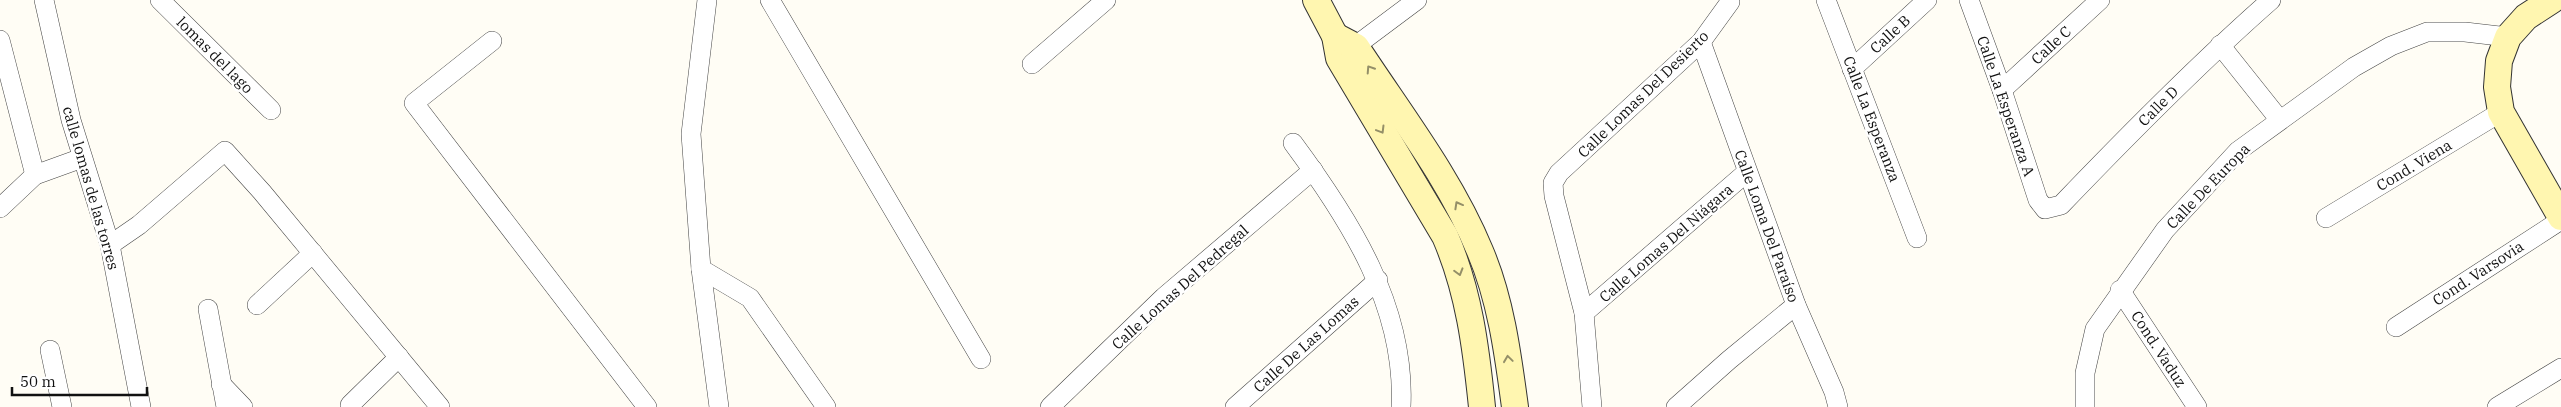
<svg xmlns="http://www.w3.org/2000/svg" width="2561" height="407" viewBox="0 0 2561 407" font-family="'IBM Plex Serif',serif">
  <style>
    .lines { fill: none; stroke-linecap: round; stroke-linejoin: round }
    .street-casing { stroke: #444; stroke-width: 20 }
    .secondary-casing { stroke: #333; stroke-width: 28 }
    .street { stroke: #fff; stroke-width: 19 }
    .secondary { stroke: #fff6b0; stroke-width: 26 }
    .oneway { stroke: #948f68 }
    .labels { text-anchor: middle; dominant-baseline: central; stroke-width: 5; stroke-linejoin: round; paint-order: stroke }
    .street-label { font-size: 15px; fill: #111; stroke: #fff }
  </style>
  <rect width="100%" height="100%" fill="#fffdf5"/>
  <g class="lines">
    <defs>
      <g id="street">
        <path d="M 44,0 L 71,120 L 110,245 L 141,407"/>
        <path d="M 160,0 L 271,110"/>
        <path d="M 707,0 L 691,134 L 701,269 L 719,407"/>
        <path d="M 770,0 L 981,359"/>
        <path d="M 1826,0 L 1917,238"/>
        <path d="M 1969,0 L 2002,90 L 2038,200 L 2045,209 L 2061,205 C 2129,134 2197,65 2271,0"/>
        <path d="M 0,40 L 35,175"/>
        <path d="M 492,41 L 414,103 L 647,407"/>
        <path d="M 1701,42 L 1796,305 L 1834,392 L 1838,407"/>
        <path d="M 2220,45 L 2279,119"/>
        <path d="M 1346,53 L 1417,0"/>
        <path d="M 1032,64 L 1106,0"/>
        <path d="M 1852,69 L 1927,0"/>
        <path d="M 2002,90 L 2100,0"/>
        <path d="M 1293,143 C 1350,220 1406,307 1401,407"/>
        <path d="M 0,208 L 35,175 L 82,158"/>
        <path d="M 2326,218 L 2501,112"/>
        <path d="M 110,245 L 139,225 L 225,151 L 262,192 L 440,407"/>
        <path d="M 701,269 L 750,298 L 826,407"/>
        <path d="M 2120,290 L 2197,407"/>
        <path d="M 257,305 L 313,253"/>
        <path d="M 208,309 L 226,407"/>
        <path d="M 1584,313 L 1747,172"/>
        <path d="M 2396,327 L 2561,220"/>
        <path d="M 50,350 L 62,407"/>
        <path d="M 221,384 L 243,407"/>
        <path d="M 350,405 L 399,357"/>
        <path d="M 1050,407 L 1164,297 L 1313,170"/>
        <path d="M 1235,407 L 1378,280"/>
        <path d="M 1592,407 L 1584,313 L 1554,196 L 1553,183 L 1559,173 L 1701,42 L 1730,2"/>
        <path d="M 1676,407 L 1729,360 L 1796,305"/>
        <path d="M 2085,407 L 2085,373 L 2095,329 L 2165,230 L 2238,151 L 2354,67 L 2391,46 L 2427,32 L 2465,32 L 2508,37"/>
        <path d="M 2497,407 L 2561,368"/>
      </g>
      <g id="secondary">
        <path d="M 1316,0 L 1335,36 L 1339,58 L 1445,236 C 1469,291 1476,348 1482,407"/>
        <path d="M 2552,0 L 2526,17 L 2508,37 L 2499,61 L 2497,87 L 2501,112 L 2561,217"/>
        <path d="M 1335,36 L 1356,47 C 1399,113 1450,178 1480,251 C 1501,300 1508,355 1515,407"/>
      </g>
    </defs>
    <use href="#street" class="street-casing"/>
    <use href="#secondary" class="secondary-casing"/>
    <use href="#street" class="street"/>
    <use href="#secondary" class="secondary"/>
  </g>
  <defs><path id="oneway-chevron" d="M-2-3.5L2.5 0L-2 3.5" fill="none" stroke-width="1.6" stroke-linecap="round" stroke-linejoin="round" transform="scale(1.25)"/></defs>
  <g class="oneway">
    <use href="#oneway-chevron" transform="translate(1370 69) rotate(-123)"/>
    <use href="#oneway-chevron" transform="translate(1381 130) rotate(59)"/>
    <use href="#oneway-chevron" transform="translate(1458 205) rotate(-119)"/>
    <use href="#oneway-chevron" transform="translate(1459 272) rotate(74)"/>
    <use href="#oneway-chevron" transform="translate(1508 359) rotate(-98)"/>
  </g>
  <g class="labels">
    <g class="street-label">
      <text transform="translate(1890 34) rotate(-43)">Calle B</text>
      <text transform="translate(2051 45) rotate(-43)">Calle C</text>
      <text transform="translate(215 55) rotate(45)">lomas del lago</text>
      <text transform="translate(1643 94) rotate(-44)">Calle Lomas Del Desierto</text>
      <text transform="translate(2006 106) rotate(71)">Calle La Esperanza A</text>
      <text transform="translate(2158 106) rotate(-45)">Calle D</text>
      <text transform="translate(1872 119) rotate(69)">Calle La Esperanza</text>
      <text transform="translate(2414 165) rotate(-31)">Cond. Viena</text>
      <text transform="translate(2208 186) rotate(-46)">Calle De Europa</text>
      <text transform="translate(91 188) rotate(74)">calle lomas de las torres</text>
      <text transform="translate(1767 226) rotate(70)">Calle Loma Del Paraíso</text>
      <text transform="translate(1666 243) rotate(-41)">Calle Lomas Del Niágara</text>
      <text transform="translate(2478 273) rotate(-33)">Cond. Varsovia</text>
      <text transform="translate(1180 287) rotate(-42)">Calle Lomas Del Pedregal</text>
      <text transform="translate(1306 344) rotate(-42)">Calle De Las Lomas</text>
      <text transform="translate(2159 349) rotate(57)">Cond. Vaduz</text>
    </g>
  </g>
  <path d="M12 387v8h135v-8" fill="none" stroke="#111111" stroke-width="2.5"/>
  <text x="20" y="387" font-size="15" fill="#111111" stroke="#ffffff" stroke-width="4" paint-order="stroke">50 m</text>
</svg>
